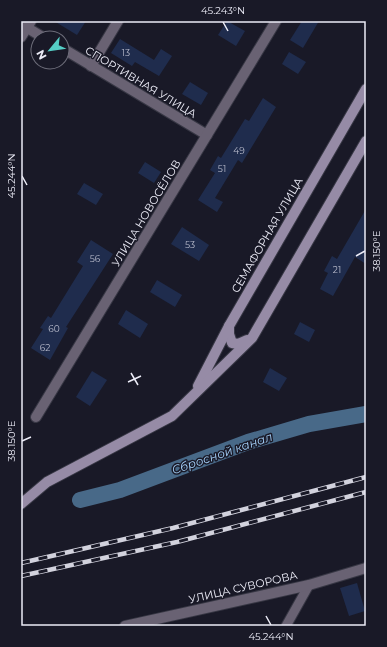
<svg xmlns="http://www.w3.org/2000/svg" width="387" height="647" viewBox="0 0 387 647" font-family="Montserrat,sans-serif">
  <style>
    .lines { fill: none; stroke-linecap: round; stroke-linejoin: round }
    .canal { stroke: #486988; stroke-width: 16 }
    .building { fill: #1f2c4d }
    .lane-casing { stroke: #373744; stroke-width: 11 }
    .street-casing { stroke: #373744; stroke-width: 12 }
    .secondary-casing { stroke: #373744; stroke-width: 12 }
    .lane { stroke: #696273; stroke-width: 9 }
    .street { stroke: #696273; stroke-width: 10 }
    .secondary { stroke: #968ba6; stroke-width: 10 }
    .rail-casing { stroke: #d2d2dd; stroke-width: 4.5 }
    .rail { stroke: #191927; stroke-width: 3; stroke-dasharray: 9; stroke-linecap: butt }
    .ticks { fill: none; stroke: #ececf7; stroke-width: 1.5 }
    .labels { text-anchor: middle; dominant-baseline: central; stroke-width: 3; stroke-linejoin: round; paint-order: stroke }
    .number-label { font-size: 9px; fill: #b9bccc }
    .street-label { font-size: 11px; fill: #ececf7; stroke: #191927 }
    .water-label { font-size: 12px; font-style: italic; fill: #a5d1fa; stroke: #191927 }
    .neatline { fill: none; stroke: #ececf7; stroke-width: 1.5 }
    .ticks-label { font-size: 10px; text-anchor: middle; fill: #ececf7 }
  </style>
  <rect width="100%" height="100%" fill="#191927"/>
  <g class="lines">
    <path class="canal" d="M 80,500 L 120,490 L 248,442 L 309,424 L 366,414"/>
  </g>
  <g class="building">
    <path d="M 54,21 L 86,21 L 77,35 Z"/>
    <path d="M 227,21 L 245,31 L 236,46 L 218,35 Z"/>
    <path d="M 302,21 L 319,21 L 303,48 L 290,40 Z"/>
    <path d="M 120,39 L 154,60 L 161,49 L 172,56 L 159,76 L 135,62 L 132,66 L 111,53 Z"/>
    <path d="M 289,52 L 306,62 L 298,74 L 282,64 Z"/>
    <path d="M 190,82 L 208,93 L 201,105 L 182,94 Z"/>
    <path d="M 263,98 L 276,107 L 242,163 L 238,160 L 215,198 L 223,202 L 217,212 L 198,200 L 215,173 L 210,170 L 218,156 L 221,158 L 245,119 L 249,121 Z"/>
    <path d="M 145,162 L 161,172 L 154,183 L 138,173 Z"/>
    <path d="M 84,183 L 103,194 L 96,205 L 77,194 Z"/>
    <path d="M 366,209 L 366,264 L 355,257 L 333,296 L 320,289 L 328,273 L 324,271 L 332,256 L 337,259 Z"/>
    <path d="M 182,227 L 209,245 L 199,261 L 171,244 Z"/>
    <path d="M 91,240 L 113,254 L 66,327 L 68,328 L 50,360 L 31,348 L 43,329 L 40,328 L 48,316 L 51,318 L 83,266 L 77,262 Z"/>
    <path d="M 157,280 L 182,295 L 175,307 L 150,292 Z"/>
    <path d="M 126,310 L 148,324 L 140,338 L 118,324 Z"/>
    <path d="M 300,322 L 315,330 L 309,342 L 294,334 Z"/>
    <path d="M 270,368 L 287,378 L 279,391 L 263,382 Z"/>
    <path d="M 92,371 L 107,380 L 90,406 L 76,397 Z"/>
    <path d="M 357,583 L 365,611 L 349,616 L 340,588 Z"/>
  </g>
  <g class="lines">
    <defs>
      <path id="lane" d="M 286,626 L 309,585"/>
      <g id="street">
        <path d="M 21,24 L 44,38"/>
        <path d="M 21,37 L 31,21"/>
        <path d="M 62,48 L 207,135"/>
        <path d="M 91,66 L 118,21"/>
        <path d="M 36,417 L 276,21"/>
        <path d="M 125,626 L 309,585 L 366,568"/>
      </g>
      <g id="secondary">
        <path d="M 229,326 L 229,334 L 232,343 L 238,344 L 247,340"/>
        <path d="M 198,386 L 229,326 L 366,89"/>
        <path d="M 21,504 L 47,482 L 172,416 L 252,338 L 366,141"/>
      </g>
    </defs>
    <use href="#lane" class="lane-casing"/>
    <use href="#street" class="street-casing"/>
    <use href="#secondary" class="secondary-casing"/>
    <use href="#lane" class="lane"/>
    <use href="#street" class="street"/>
    <use href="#secondary" class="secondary"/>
    <defs>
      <g id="rail">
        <path d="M 21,563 L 173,528 L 366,477"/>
        <path d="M 21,576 L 177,542 L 366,492"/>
      </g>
    </defs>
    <use href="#rail" class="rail-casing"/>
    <use href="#rail" class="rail"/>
  </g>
  <path class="ticks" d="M 223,22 L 228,31M 22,176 L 27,185M 356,256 L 365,251M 131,373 L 138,385M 128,382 L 141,376M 22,441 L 31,437M 266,616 L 271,625"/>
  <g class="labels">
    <g class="number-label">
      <text x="126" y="52">13</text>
      <text x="239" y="150">49</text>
      <text x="222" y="168">51</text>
      <text x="190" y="244">53</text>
      <text x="95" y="258">56</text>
      <text x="337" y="269">21</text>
      <text x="54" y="328">60</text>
      <text x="45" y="347">62</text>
    </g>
    <g class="street-label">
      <text transform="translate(141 82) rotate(31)">СПОРТИВНАЯ УЛИЦА</text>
      <text transform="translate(146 213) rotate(-59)">УЛИЦА НОВОСЁЛОВ</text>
      <text transform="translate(267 235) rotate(-60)">СЕМАФОРНАЯ УЛИЦА</text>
      <text transform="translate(243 587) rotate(-13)">УЛИЦА СУВОРОВА</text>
    </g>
    <g class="water-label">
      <text transform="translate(222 453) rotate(-19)">Сбросной канал</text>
    </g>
  </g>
  <rect width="387" height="647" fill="none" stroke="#191927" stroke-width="44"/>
  <g transform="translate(50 50) rotate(241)"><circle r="19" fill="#191927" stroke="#6d6d7a"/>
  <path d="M0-3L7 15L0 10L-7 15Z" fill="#55cec6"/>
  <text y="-6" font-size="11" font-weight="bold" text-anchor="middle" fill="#ececf7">N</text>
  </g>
  <rect x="22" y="22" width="343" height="603" class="neatline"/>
  <g class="ticks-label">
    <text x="223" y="14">45.243°N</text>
    <text transform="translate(11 176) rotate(-90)" y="4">45.244°N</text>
    <text transform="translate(376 251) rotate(-90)" y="4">38.150°E</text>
    <text transform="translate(11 441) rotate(-90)" y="4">38.150°E</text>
    <text x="271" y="640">45.244°N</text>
  </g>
</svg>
